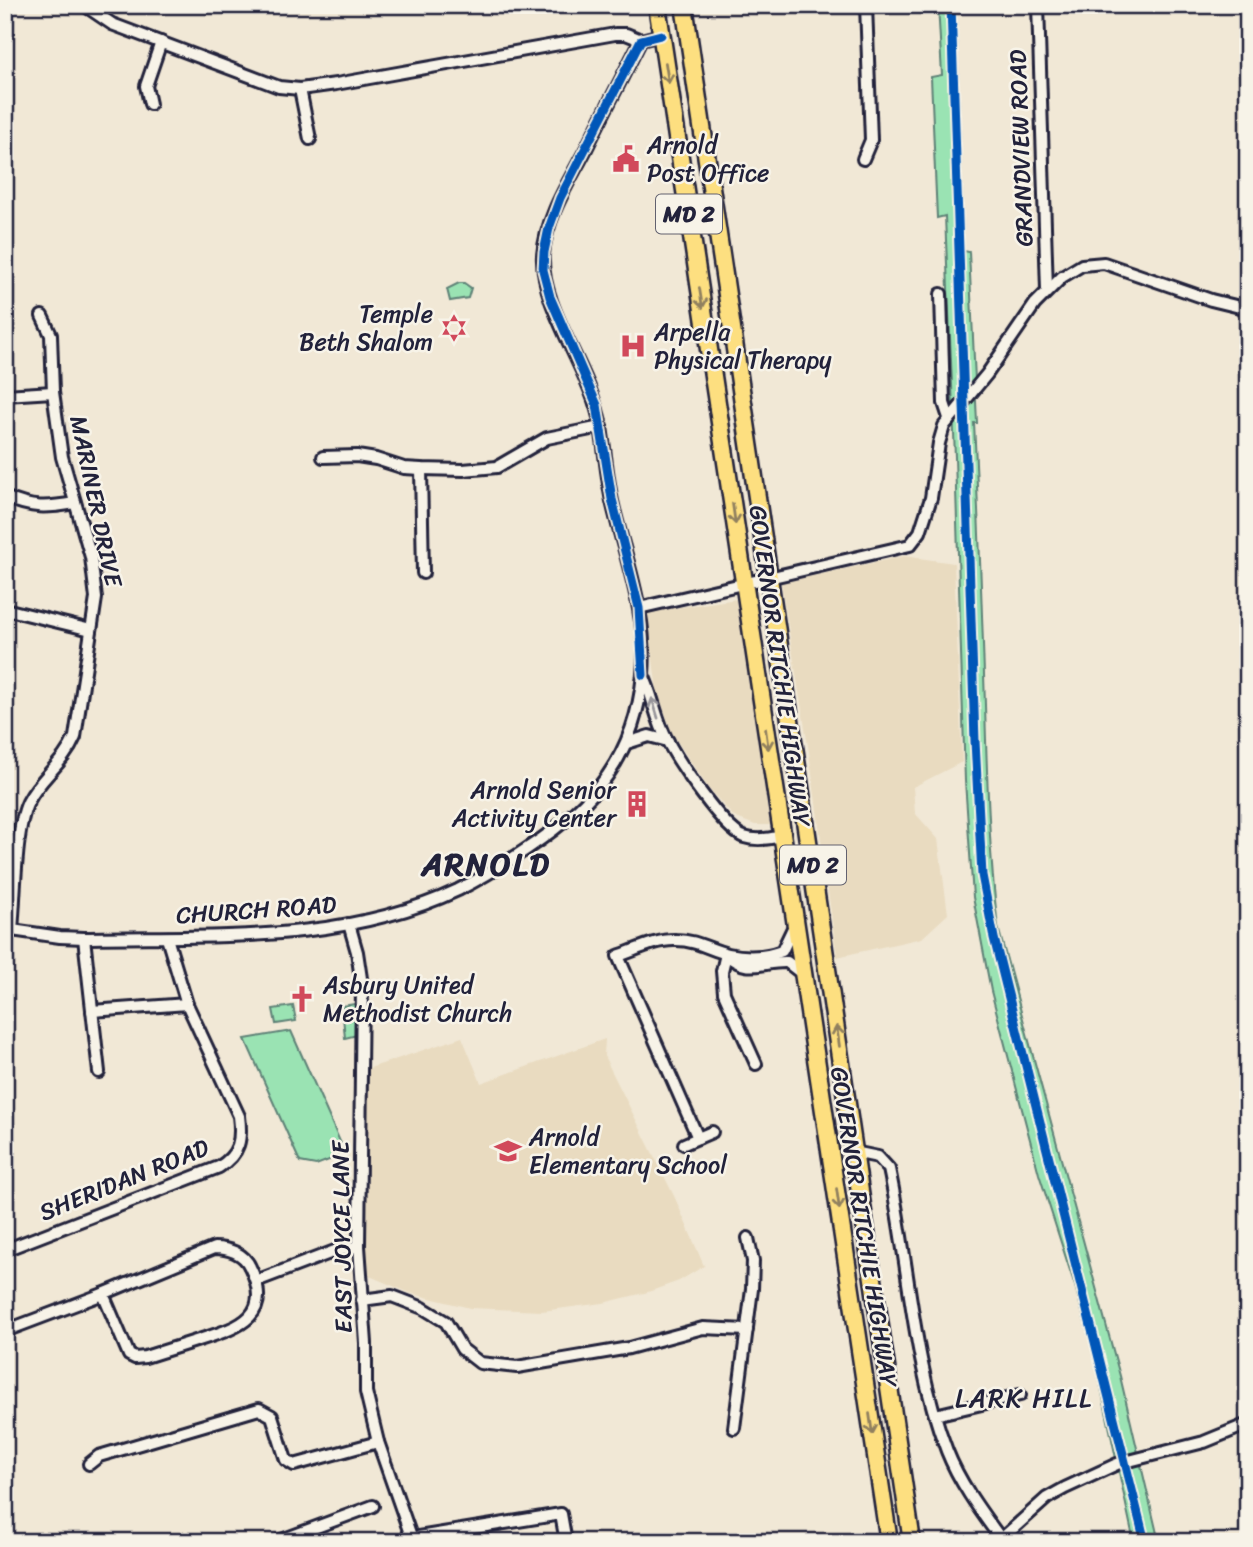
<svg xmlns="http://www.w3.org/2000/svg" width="1253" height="1547" viewBox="0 0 1253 1547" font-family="Sriracha,sans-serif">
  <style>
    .built { fill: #e9dbc0 }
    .green { fill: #9ae3b3; stroke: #5e8277; stroke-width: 2 }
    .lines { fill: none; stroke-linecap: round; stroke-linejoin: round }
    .minor-casing { stroke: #22223b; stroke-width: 16 }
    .highway-casing { stroke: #22223b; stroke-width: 21 }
    .minor { stroke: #f7f3e8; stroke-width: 10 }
    .highway { stroke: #fddf80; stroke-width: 16 }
    .cycleway-casing { stroke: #f7f3e8; stroke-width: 13 }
    .cycleway { stroke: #0057b8; stroke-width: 9 }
    .oneway { stroke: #90805e }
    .oneway2 { stroke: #97959a }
    .labels { text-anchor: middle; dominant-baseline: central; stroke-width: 5; stroke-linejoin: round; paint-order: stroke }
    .shield { fill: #f7f3e8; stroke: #62616f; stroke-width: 2 }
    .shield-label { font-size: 23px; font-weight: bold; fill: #22223b }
    .poi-label { font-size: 24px; fill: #22223b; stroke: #f7f3e8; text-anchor: start }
    .street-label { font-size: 24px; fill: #22223b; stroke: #f7f3e8 }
    .neighbourhood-label { font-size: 26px; letter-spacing: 2px; fill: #22223b; stroke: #f7f3e8 }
    .district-label { font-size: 32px; font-weight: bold; letter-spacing: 2px; fill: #22223b; stroke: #f7f3e8 }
  </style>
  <rect width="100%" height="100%" fill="#f1e8d6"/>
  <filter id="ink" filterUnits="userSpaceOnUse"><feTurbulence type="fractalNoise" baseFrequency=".0143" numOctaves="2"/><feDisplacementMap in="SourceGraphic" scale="14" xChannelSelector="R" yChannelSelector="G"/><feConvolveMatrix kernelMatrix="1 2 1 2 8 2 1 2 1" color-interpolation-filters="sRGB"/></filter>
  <g filter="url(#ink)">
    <g class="built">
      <path d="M 904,556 L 954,563 L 962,762 L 913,787 L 915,813 L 938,839 L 948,914 L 922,938 L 837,957 L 809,752 L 781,583 Z"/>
      <path d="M 737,599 L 741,627 L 771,825 L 755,825 L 734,817 L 709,789 L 673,735 L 657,691 L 647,612 Z"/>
      <path d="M 462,1037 L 481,1083 L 605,1039 L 604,1056 L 675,1198 L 704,1266 L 679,1281 L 648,1292 L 603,1303 L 542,1311 L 470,1308 L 410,1293 L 360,1272 L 367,1069 Z"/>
    </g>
    <g class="green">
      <path d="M 938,5 L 956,5 L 964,248 L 964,251 L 969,252 L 977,423 L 974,423 C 979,517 982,611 985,705 C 987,779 989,853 998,927 L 1120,1376 L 1159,1542 L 1134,1542 L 1096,1365 L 1075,1286 L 1039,1174 L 991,991 L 973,897 L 965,781 L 955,457 L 945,216 L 937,218 L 931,77 L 942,75 Z"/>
      <path d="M 459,283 L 464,283 L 471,288 L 468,298 L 450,301 L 447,289 Z"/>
      <path d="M 355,1004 L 357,1035 L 345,1038 L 342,1006 Z"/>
      <path d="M 293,1006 L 296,1021 L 276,1024 L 273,1009 Z"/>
      <path d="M 291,1031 L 342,1146 L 337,1157 L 316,1165 L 300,1162 L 245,1039 Z"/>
    </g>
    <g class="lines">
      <defs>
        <g id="minor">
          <path d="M 84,5 L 112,24 L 279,87 L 300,89 L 336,84 L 615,34 L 626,34 L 641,40"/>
          <path d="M 1038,5 L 1047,290"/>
          <path d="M 300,89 L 310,139"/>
          <path d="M 150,104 L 146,86 L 161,42"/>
          <path d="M 863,159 L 871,140 L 866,5"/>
          <path d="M 941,294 L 944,403 L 949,418"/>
          <path d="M 5,395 L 53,392"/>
          <path d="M 323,457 L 357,456 L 376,459 L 404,468 L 421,469 L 463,470 L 497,467 L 547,438 L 601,427"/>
          <path d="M 421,469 L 423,573"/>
          <path d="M 5,497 C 33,509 46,508 75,503"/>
          <path d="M 639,608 L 910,545 L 920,532 L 931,498 L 939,443 L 944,426 L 987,374 L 1035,304 L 1062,277 L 1082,265 L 1104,263 L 1211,300 L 1248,309"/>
          <path d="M 5,609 L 91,630"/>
          <path d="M 643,675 C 653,696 656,720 667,740 C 678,761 723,829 744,837 C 756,841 769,839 781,836"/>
          <path d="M 627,743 L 649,736 L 668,741"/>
          <path d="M 349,924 L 357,952 L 362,985 L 359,1246 L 366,1343 L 366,1392 L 378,1442 L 413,1542"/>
          <path d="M 5,929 L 60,937 L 84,938 C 210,935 341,945 458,890 C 482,878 506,863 528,848 C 595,804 635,756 643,674 C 648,615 625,558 612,501 C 607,477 605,452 601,427 C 592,371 540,308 543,255 C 546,217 569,182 586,149 C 604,112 623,76 641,40 L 661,35"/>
          <path d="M 12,930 C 15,898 15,829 28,802 C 41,776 63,765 75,737 L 96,598 L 91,557 L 62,457 L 53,392 L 51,335 L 42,316"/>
          <path d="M 84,938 L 99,1072"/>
          <path d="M 726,954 L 722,971 L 724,993 L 756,1064"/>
          <path d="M 726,954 C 749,975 761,961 787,962 L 801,973"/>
          <path d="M 92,1011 L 187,1004"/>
          <path d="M 698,1138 L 618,956 C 636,950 657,939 676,940 C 697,940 710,950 728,954 C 746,958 766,957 782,951 L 794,926"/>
          <path d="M 684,1144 L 712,1132"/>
          <path d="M 854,1152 L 878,1157 L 889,1169 C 909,1262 912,1361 947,1451 C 960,1484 982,1513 1003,1542"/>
          <path d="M 214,1248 C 228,1248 244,1253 250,1267 C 274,1315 241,1327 202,1339 C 183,1345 164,1351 145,1357 L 135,1358 L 129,1355 L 103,1294 Z"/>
          <path d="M 5,1250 L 219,1167 C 240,1154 242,1139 239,1116 L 187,1004 L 167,938"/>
          <path d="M 256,1281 L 335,1251 L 359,1246"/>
          <path d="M 362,1300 L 392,1296 L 423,1308 L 446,1322 L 462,1349 L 480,1363 L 517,1367 L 629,1348 L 703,1328 L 747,1330"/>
          <path d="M 5,1331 L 103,1294"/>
          <path d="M 935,1415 L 1020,1395"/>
          <path d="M 734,1428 L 752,1289 L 753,1261 L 748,1238"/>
          <path d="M 89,1464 L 99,1456 L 259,1409 L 272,1416 L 286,1460 L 294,1465 L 378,1442"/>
          <path d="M 412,1538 L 561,1514 L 566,1542"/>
          <path d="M 276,1542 L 373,1506"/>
          <path d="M 998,1542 L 1047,1498 L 1065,1488 L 1117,1464 L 1204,1442 L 1248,1424"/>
        </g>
        <g id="highway">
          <path d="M 657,5 L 889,1542"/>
          <path d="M 684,5 L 912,1542"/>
        </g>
      </defs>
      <use href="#minor" class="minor-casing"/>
      <use href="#highway" class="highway-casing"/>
      <use href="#minor" class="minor"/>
      <use href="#highway" class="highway"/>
      <defs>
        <g id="cycleway">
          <path d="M 951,5 L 975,741 L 982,875 L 994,938 L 1145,1542"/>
          <path d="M 643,675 L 639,608 L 612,499 L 597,405 L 550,297 L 543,270 L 544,252 L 549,228 L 560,198 L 641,40 L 661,35"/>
        </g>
      </defs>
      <use href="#cycleway" class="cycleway-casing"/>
      <use href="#cycleway" class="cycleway"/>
    </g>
    <defs><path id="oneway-shaft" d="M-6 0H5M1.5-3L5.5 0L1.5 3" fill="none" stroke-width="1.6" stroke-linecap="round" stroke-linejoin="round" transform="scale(1.75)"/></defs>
    <g class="oneway">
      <use href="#oneway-shaft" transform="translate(667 73) rotate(81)"/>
      <use href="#oneway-shaft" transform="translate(701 298) rotate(81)"/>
      <use href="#oneway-shaft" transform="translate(734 514) rotate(82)"/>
      <use href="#oneway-shaft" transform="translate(767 739) rotate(82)"/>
      <use href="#oneway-shaft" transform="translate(838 1036) rotate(-98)"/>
      <use href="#oneway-shaft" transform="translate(838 1199) rotate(82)"/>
      <use href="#oneway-shaft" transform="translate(871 1424) rotate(82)"/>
    </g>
    <use class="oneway2" href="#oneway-shaft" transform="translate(655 708) rotate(-107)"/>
  </g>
  <defs>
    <symbol id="civic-bare" viewBox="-9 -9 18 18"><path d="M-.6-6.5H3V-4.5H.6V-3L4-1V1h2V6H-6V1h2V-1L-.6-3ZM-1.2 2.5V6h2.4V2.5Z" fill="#d1495b" stroke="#f7f3e8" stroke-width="2.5" paint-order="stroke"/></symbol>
    <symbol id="synagogue-bare" viewBox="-9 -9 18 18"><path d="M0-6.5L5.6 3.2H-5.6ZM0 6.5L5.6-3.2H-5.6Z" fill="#d1495b" stroke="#f7f3e8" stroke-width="2.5" paint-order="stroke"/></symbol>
    <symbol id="hospital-bare" viewBox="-9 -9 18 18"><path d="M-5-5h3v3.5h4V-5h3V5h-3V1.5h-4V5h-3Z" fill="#d1495b" stroke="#f7f3e8" stroke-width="2.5" paint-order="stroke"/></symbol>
    <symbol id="building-bare" viewBox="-9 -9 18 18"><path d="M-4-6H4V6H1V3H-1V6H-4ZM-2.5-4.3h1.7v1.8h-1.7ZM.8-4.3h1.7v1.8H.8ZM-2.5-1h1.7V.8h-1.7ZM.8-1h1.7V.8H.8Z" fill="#d1495b" stroke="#f7f3e8" stroke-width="2.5" paint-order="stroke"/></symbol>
    <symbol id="church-bare" viewBox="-9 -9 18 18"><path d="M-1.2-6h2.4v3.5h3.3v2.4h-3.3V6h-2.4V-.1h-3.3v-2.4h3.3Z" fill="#d1495b" stroke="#f7f3e8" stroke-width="2.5" paint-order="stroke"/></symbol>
    <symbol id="school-bare" viewBox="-9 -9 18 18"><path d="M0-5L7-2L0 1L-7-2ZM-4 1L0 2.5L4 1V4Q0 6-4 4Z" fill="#d1495b" stroke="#f7f3e8" stroke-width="2.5" paint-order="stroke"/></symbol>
  </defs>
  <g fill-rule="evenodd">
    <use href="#civic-bare" x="607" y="140" width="38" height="38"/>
    <use href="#synagogue-bare" x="435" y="309" width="38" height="38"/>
    <use href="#hospital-bare" x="614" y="327" width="38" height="38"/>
    <use href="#building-bare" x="618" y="785" width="38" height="38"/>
    <use href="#church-bare" x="283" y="980" width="38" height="38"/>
    <use href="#school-bare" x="489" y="1132" width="38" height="38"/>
  </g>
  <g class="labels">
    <g class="shield">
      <rect x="656" y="194.5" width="66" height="39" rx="5"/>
      <rect x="780" y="845.5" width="66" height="39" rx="5"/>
    </g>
    <g class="shield-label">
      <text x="689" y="214">MD 2</text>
      <text x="813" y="865">MD 2</text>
    </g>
    <g class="poi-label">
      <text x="647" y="145">Arnold<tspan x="647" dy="28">Post Office</tspan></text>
      <text x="433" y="314" text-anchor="end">Temple<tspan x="433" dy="28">Beth Shalom</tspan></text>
      <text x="654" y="332">Arpella<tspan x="654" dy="28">Physical Therapy</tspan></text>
      <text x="616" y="790" text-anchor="end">Arnold Senior<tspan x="616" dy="28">Activity Center</tspan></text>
      <text x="323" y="985">Asbury United<tspan x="323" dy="28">Methodist Church</tspan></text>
      <text x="529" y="1137">Arnold<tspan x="529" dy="28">Elementary School</tspan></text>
    </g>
    <g class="street-label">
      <text transform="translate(1021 148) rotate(-92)">GRANDVIEW ROAD</text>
      <text transform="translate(96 501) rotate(78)">MARINER DRIVE</text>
      <text transform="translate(780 666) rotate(82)">GOVERNOR RITCHIE HIGHWAY</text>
      <text transform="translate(256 910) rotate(-4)">CHURCH ROAD</text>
      <text transform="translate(124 1180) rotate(-22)">SHERIDAN ROAD</text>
      <text transform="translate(864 1227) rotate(81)">GOVERNOR RITCHIE HIGHWAY</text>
      <text transform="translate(342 1237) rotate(-91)">EAST JOYCE LANE</text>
    </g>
    <g class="neighbourhood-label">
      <text x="1024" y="1398">LARK HILL</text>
    </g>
    <g class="district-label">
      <text x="486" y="864">ARNOLD</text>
    </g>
  </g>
  <rect width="1253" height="1547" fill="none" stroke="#f7f3e8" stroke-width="28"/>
  <rect x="14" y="14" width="1225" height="1519" fill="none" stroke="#22223b" stroke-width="2.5" filter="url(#ink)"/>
</svg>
